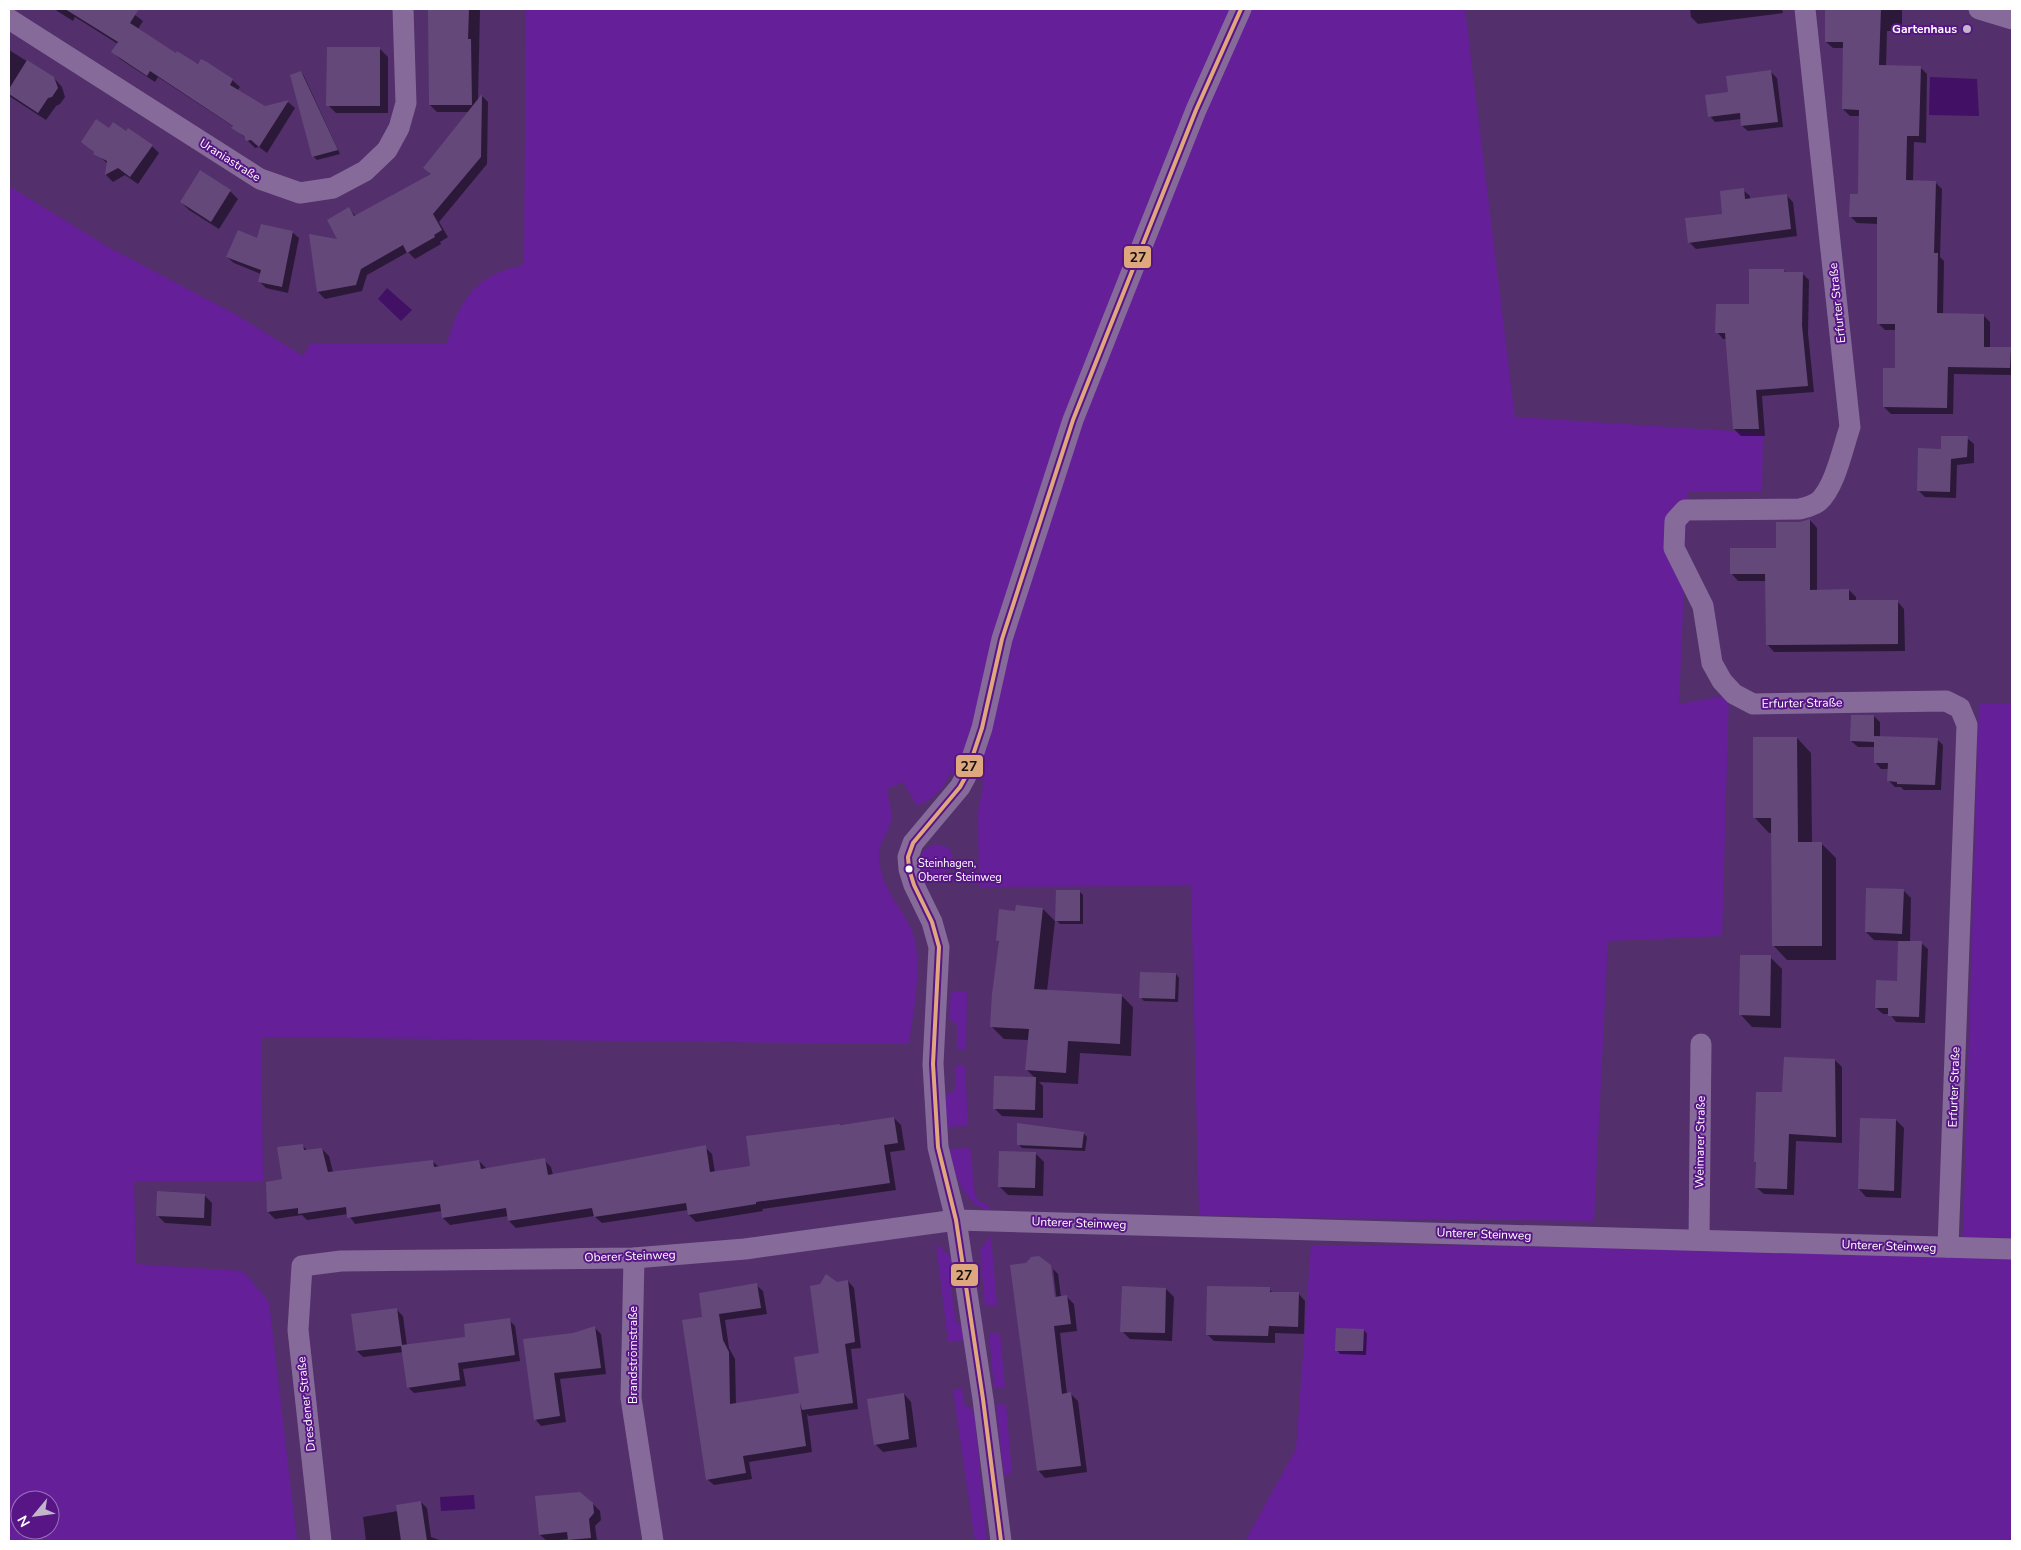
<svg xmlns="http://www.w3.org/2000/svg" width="2021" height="1550" viewBox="0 0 2021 1550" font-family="'Nunito Sans',sans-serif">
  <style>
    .green { fill: #652099; fill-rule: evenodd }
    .water { fill: #421064 }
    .shadow { fill: #0007 }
    .building { fill: #65487a }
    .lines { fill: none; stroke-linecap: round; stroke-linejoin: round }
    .minor { stroke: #866b9a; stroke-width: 21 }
    .bus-1-casing { stroke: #571586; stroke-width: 8 }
    .bus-1 { stroke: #dfa77e; stroke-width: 4 }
    .poi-dot { fill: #c3b6cc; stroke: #571586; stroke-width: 2 }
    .bus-dot { fill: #fff; stroke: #571586; stroke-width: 2 }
    .labels { text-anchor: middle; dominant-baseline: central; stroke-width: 4; stroke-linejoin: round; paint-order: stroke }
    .bus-label { font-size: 11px; fill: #fff; stroke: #571586; text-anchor: start }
    .poi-label { font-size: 12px; font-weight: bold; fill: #fff; stroke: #571586; text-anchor: end }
    .street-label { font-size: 12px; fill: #fff; stroke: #571586 }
    .line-badge { stroke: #571586; stroke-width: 2 }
    .pale-badge-label { font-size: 14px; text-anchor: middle; font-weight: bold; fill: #111 }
  </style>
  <rect width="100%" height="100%" fill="#532f6c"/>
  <g class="green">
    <path d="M 526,9 L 1465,9 L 1515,417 L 1763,433 L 1762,491 L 1688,492 L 1679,704 L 1729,695 L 1722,936 L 1608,941 L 1594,1221 L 1311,1218 L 1199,1215 L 1191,886 L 979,887 L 978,813 L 984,780 L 950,773 C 943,791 934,798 917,806 L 903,782 L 887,789 C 888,798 893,811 891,820 C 887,840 876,841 880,866 C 884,891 903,909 912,931 C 924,960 913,1013 909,1044 L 261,1037 L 263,1182 L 134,1181 L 136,1264 L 243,1271 L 269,1302 L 297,1541 L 9,1541 L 9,186 L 110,248 L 235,314 L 303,356 L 311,343 L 447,343 C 461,298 475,275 524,265 ZM 20,1500 L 50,1500 L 50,1530 L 20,1530 Z"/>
    <path d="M 2012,703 L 2012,1238 L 1963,1237 L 1979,704 Z"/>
    <path d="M 934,844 L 948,847 L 952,855 L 953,869 L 927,879 L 923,869 L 921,852 Z"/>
    <path d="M 951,991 L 967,992 L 966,1049 L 957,1049 L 957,1025 L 949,1018 Z"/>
    <path d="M 965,1065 L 968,1126 L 947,1127 L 945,1096 L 955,1090 L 955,1066 Z"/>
    <path d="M 970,1148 L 975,1195 L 979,1201 L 989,1206 L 990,1211 C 962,1203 955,1174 949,1149 Z"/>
    <path d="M 991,1236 L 997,1305 L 985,1306 L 980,1250 Z"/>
    <path d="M 936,1244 L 950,1256 L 959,1277 L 951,1286 L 956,1322 L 965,1328 L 966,1340 L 948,1342 Z"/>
    <path d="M 1311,1245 L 1591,1247 L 2012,1258 L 2012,1541 L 1245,1541 L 1296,1449 Z"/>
    <path d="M 1000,1333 L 1005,1387 L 994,1388 L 989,1334 Z"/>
    <path d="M 962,1388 L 964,1404 L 974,1411 L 987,1541 L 975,1541 L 953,1390 Z"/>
    <path d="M 1006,1404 L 1012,1474 L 1004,1475 L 996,1405 Z"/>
  </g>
  <g class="water">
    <path d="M 1930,77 L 1977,79 L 1979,116 L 1929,115 Z"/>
    <path d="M 387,288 L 412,310 L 401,321 L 378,299 Z"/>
    <path d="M 474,1495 L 475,1509 L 441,1511 L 440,1497 Z"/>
  </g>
  <g class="shadow">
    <path d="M 54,9 L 127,9 L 143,21 L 138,29 L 177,54 L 232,80 L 240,87 L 237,91 L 264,107 L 288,102 L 295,108 L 267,153 L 259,147 L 255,148 L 234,127 L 158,77 L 155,82 L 120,59 L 113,52 L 118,44 L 75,17 L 73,21 Z"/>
    <path d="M 431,9 L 480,9 L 478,101 L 482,96 L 488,102 L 487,164 L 439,222 L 448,237 L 440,242 L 441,244 L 415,259 L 408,252 L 367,275 L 362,291 L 325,299 L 318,292 L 311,235 L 340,241 L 349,209 L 356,216 L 432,175 L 469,112 L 437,112 L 430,105 Z"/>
    <path d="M 1690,9 L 1782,9 L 1783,13 L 1698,24 L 1691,17 Z"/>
    <path d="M 1826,9 L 1902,9 L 1902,31 L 1887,31 L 1886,67 L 1920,67 L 1927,74 L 1926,143 L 1914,142 L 1913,181 L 1935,182 L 1942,189 L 1940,257 L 1944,261 L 1943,315 L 1983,315 L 1990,322 L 1990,348 L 2010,349 L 2012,351 L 2012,375 L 1954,374 L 1953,414 L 1891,414 L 1884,407 L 1896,370 L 1896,330 L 1885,330 L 1878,323 L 1878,224 L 1857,223 L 1850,216 L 1859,196 L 1860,116 L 1850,116 L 1843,109 L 1844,48 L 1833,48 L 1826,42 Z"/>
    <path d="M 380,49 L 388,57 L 388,113 L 336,113 L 328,105 Z"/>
    <path d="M 9,50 L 54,78 L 62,87 L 65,97 L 60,104 L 56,106 L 46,120 L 9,96 Z"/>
    <path d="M 301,72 L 304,76 L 340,154 L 317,160 L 313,156 Z"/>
    <path d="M 1771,72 L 1777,78 L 1783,127 L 1748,131 L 1742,126 L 1741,119 L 1715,122 L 1710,116 L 1729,93 Z"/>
    <path d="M 110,129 L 152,146 L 159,153 L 138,184 L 125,175 L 113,182 L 106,175 L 108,164 L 83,142 Z"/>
    <path d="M 200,172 L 230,191 L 238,199 L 219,229 L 189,210 L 181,202 Z"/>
    <path d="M 1743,190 L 1750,196 L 1750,200 L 1786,195 L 1793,202 L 1797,236 L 1696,249 L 1689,242 L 1724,215 Z"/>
    <path d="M 292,232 L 299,238 L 288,293 L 266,288 L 260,282 L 261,274 L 234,263 L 227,257 L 258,240 Z"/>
    <path d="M 1783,270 L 1786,273 L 1802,273 L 1809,280 L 1808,333 L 1814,392 L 1762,396 L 1765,436 L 1741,436 L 1734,429 L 1727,339 L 1723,339 L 1717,332 L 1750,306 Z"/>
    <path d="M 1967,438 L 1974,444 L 1974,463 L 1957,465 L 1956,498 L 1925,497 L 1918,490 L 1942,450 Z"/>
    <path d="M 1810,520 L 1817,528 L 1817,591 L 1849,590 L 1856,597 L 1856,601 L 1897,601 L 1904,609 L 1905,651 L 1774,652 L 1767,644 L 1767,581 L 1738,581 L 1731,573 L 1778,549 L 1800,523 Z"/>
    <path d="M 1874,716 L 1880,722 L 1880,737 L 1937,739 L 1943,745 L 1941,790 L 1904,790 L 1901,787 L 1895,787 L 1889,781 L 1889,769 L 1881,769 L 1875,762 L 1875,747 L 1858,747 L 1851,741 Z"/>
    <path d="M 1797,738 L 1811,753 L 1812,843 L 1821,843 L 1836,858 L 1836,960 L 1787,960 L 1773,945 L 1772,833 L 1769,833 L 1755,818 Z"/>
    <path d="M 1903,890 L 1911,898 L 1910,942 L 1921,943 L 1928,949 L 1925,1023 L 1896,1022 L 1890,1014 L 1883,1014 L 1876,1008 L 1898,982 L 1900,941 L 1874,940 L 1866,932 Z"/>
    <path d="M 1080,892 L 1083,895 L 1083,924 L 1060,924 L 1056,920 Z"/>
    <path d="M 1043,909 L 1055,921 L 1047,991 L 1121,995 L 1133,1007 L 1131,1056 L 1080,1053 L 1078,1084 L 1039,1082 L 1043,1086 L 1043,1118 L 1002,1116 L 994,1108 L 1035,1078 L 1027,1070 L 1029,1040 L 1004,1039 L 992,1027 L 1000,943 L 997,940 L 1016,912 Z"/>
    <path d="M 1770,957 L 1782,969 L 1781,1028 L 1752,1027 L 1740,1014 Z"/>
    <path d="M 1176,974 L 1179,978 L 1178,1002 L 1144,1001 L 1141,998 Z"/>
    <path d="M 1835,1060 L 1842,1067 L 1842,1143 L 1796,1141 L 1794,1195 L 1764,1194 L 1757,1188 L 1757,1164 L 1755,1161 L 1784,1093 Z"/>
    <path d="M 894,1118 L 901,1125 L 905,1150 L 890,1152 L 896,1190 L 762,1209 L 763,1211 L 696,1222 L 689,1215 L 688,1210 L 602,1223 L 594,1216 L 516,1228 L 509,1221 L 508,1216 L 450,1225 L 443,1218 L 442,1211 L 355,1224 L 348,1214 L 307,1220 L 302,1215 L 275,1219 L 268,1212 L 267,1183 L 283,1180 L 302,1145 L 308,1151 L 322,1149 L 329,1156 L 333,1172 L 432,1161 L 439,1167 L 479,1161 L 487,1169 L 544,1160 L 551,1167 L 553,1175 L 705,1147 L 712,1154 L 715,1173 L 752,1167 L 839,1125 Z"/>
    <path d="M 1896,1120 L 1904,1128 L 1901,1198 L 1866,1197 L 1859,1189 Z"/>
    <path d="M 1083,1133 L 1087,1137 L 1085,1151 L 1022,1148 L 1018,1144 Z"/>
    <path d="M 1036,1154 L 1044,1162 L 1043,1196 L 1008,1195 L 1000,1187 Z"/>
    <path d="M 204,1195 L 212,1203 L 211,1226 L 165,1223 L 157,1215 Z"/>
    <path d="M 1053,1269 L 1058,1274 L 1061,1297 L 1067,1297 L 1074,1304 L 1077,1331 L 1060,1333 L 1067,1394 L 1071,1394 L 1078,1401 L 1087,1472 L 1045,1478 L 1038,1470 L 1054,1303 L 1057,1303 Z"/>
    <path d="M 848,1281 L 854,1288 L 861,1348 L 851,1349 L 858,1409 L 809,1416 L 807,1414 L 812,1452 L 749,1462 L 752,1479 L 714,1485 L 707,1479 L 704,1318 L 756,1285 L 763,1291 L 767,1314 L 725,1320 L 729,1348 L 735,1359 L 736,1405 L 800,1394 L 820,1354 L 837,1283 Z"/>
    <path d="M 1166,1289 L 1174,1297 L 1172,1341 L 1130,1339 L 1122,1331 Z"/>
    <path d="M 1269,1289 L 1273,1293 L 1298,1293 L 1305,1301 L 1304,1334 L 1275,1333 L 1275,1343 L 1214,1341 L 1207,1334 Z"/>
    <path d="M 397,1310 L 403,1316 L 407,1346 L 467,1338 L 509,1320 L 515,1326 L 520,1361 L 463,1369 L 466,1386 L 414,1393 L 408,1387 L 403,1352 L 363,1357 L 357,1351 Z"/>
    <path d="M 595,1328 L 601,1334 L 606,1374 L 560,1379 L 566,1422 L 541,1426 L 535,1419 L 524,1340 L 574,1334 Z"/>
    <path d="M 1364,1330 L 1367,1334 L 1366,1355 L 1340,1354 L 1337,1350 Z"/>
    <path d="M 904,1394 L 911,1402 L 917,1447 L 883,1452 L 875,1444 Z"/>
    <path d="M 421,1502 L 427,1508 L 431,1537 L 442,1541 L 366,1541 L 363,1517 L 398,1511 Z"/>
    <path d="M 593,1504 L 600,1511 L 601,1520 L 595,1526 L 597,1541 L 570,1541 L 569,1539 L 547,1541 L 540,1535 Z"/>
  </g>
  <g class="building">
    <path d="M 65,9 L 139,9 L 130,23 L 176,53 L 177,51 L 198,64 L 201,59 L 207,62 L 233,79 L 230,85 L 265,106 L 289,100 L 259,147 L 251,140 L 246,141 L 244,136 L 231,128 L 233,126 L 150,71 L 147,76 L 111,52 L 118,42 Z"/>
    <path d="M 428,9 L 469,9 L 468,39 L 471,39 L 472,105 L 429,105 Z"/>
    <path d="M 1825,9 L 1881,9 L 1879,65 L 1921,66 L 1919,136 L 1907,136 L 1906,180 L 1936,181 L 1934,253 L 1938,253 L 1937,313 L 1984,314 L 1984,347 L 2011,347 L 2010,368 L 1948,367 L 1947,408 L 1883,407 L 1883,368 L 1895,368 L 1895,324 L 1877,324 L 1877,217 L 1849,217 L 1850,194 L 1858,194 L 1859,110 L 1842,109 L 1843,42 L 1825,42 Z"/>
    <path d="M 327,47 L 380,47 L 380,106 L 326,106 Z"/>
    <path d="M 27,60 L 54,77 L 58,88 L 52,97 L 48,98 L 38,113 L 9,94 L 9,89 Z"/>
    <path d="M 1771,70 L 1778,122 L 1741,126 L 1740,113 L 1708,117 L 1705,95 L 1728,92 L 1726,76 Z"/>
    <path d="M 301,71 L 338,150 L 312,157 L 290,75 Z"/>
    <path d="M 482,94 L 481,157 L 433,214 L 442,230 L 434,235 L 435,237 L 407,253 L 403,245 L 361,269 L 356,285 L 317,292 L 309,234 L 337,239 L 327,220 L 349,207 L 354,216 L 431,174 L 423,168 Z"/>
    <path d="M 96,119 L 109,128 L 113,122 L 126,131 L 128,128 L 153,145 L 130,177 L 118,168 L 105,175 L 107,161 L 93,154 L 94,152 L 81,142 Z"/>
    <path d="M 200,170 L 231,190 L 211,222 L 180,202 Z"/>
    <path d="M 1744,188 L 1745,199 L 1787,194 L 1791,229 L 1688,243 L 1685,218 L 1722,214 L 1720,191 Z"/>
    <path d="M 261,224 L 293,231 L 282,287 L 258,282 L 261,270 L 226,257 L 238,230 L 257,238 Z"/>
    <path d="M 1749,269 L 1784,269 L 1784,272 L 1803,272 L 1802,325 L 1808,386 L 1756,390 L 1759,429 L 1733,429 L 1725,333 L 1715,333 L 1716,304 L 1749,304 Z"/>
    <path d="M 1941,436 L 1968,436 L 1967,457 L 1951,459 L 1950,492 L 1917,491 L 1918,448 L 1941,449 Z"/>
    <path d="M 1810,519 L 1810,590 L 1849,589 L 1849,600 L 1898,600 L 1898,644 L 1766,645 L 1765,574 L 1730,574 L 1730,548 L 1776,548 L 1776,522 L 1800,522 Z"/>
    <path d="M 1851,715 L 1874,715 L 1874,739 L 1874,736 L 1938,738 L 1935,785 L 1897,784 L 1897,782 L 1887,781 L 1888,763 L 1874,763 L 1874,742 L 1850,741 Z"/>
    <path d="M 1753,737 L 1797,737 L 1798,842 L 1822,842 L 1822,946 L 1772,946 L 1771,818 L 1753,818 Z"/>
    <path d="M 1866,888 L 1904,889 L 1902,934 L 1865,932 Z"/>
    <path d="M 1056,890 L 1080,890 L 1080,921 L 1055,921 Z"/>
    <path d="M 1016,905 L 1043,908 L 1034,989 L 1122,994 L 1120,1044 L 1068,1041 L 1066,1073 L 1025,1070 L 1029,1029 L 990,1027 L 992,994 L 999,941 L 996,941 L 999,909 L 1015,911 Z"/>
    <path d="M 1898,941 L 1922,941 L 1919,1017 L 1888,1016 L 1888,1008 L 1875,1008 L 1876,980 L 1897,981 Z"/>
    <path d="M 1740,955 L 1771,955 L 1770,1016 L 1739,1015 Z"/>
    <path d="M 1140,972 L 1176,973 L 1175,999 L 1139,998 Z"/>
    <path d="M 1784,1057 L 1835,1059 L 1836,1137 L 1789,1134 L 1787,1189 L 1755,1188 L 1756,1162 L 1754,1162 L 1756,1092 L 1782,1092 Z"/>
    <path d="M 994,1076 L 1036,1077 L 1035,1110 L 993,1109 Z"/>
    <path d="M 894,1117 L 898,1143 L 884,1145 L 890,1183 L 756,1202 L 756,1204 L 688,1215 L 686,1203 L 594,1217 L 592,1208 L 508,1221 L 506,1208 L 442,1218 L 440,1204 L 347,1218 L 346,1207 L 298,1214 L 298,1208 L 267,1212 L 266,1182 L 282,1179 L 277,1147 L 303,1144 L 304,1150 L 322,1148 L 328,1172 L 433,1160 L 434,1167 L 479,1160 L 481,1169 L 545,1158 L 548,1175 L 706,1145 L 710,1172 L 750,1166 L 746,1136 L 840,1124 L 840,1125 Z"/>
    <path d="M 1860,1118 L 1896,1119 L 1894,1191 L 1858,1189 Z"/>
    <path d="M 1017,1123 L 1084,1132 L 1082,1148 L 1017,1145 Z"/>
    <path d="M 999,1151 L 1036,1152 L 1035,1188 L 998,1187 Z"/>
    <path d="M 157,1191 L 205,1194 L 204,1218 L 156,1216 Z"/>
    <path d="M 1039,1256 L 1051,1265 L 1055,1297 L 1067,1295 L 1071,1324 L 1054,1326 L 1062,1394 L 1071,1392 L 1081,1466 L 1037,1471 L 1010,1265 L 1026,1263 L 1031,1257 Z"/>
    <path d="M 826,1274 L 837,1282 L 848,1280 L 855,1342 L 845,1344 L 853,1403 L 802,1410 L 800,1403 L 806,1446 L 743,1456 L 746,1473 L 706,1480 L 682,1320 L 702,1317 L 699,1293 L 757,1283 L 761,1308 L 719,1314 L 723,1340 L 729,1352 L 730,1404 L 799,1393 L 794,1357 L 819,1353 L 810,1286 L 820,1284 Z"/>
    <path d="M 1122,1286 L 1166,1288 L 1165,1333 L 1120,1332 Z"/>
    <path d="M 1207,1286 L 1270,1287 L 1270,1292 L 1299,1292 L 1298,1327 L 1269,1326 L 1268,1336 L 1206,1335 Z"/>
    <path d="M 397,1308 L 402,1345 L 465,1337 L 464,1324 L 510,1318 L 515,1355 L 458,1363 L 460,1380 L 407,1388 L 401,1346 L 356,1351 L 351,1314 Z"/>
    <path d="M 595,1326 L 601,1368 L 554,1373 L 560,1416 L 534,1420 L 523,1339 L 573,1333 Z"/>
    <path d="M 1336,1328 L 1364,1329 L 1363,1351 L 1335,1351 Z"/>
    <path d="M 904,1393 L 909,1439 L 874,1445 L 867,1399 Z"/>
    <path d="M 580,1492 L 593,1503 L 594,1513 L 589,1519 L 591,1538 L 568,1540 L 567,1532 L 539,1535 L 535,1496 Z"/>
    <path d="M 421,1501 L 427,1541 L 401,1541 L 396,1505 Z"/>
  </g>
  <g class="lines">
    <g class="minor">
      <path d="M 1805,9 L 1850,427 C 1843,447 1835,488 1818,502 C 1812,506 1807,507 1800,509 L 1685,510 L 1675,521 L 1674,548 L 1703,606 L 1712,663 L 1722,681 L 1734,694 L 1753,704 L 1946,701 L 1960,708 L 1967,725 L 1948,1247"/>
      <path d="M 1979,9 L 2012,19"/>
      <path d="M 9,19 L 260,179 L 300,193 L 333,188 L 365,171 L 387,150 L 399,128 L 406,103 L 403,9"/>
      <path d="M 1699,1240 L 1701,1044"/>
      <path d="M 634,1258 L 631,1398 L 653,1541"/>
      <path d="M 321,1541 L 298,1330 L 302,1266 L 341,1261 L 634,1258 L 745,1249 L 956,1220 L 2012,1249"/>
      <path d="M 1001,1541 L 983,1399 L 956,1220 L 938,1147 L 933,1064 L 939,947 L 932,922 L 914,885 L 909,869 L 908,857 L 913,843 L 960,787 L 966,776 L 982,728 L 1002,639 L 1073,420 L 1196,110 L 1241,9"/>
    </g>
    <defs>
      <path id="bus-1" d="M 1001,1541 L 983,1399 L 956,1220 L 938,1147 L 933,1064 L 939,947 L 932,922 L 914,885 L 909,869 L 908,857 L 913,843 L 960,787 L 966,776 L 982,728 L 1002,639 L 1073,420 L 1196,110 L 1241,9"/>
    </defs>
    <use href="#bus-1" class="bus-1-casing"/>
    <use href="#bus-1" class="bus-1"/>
  </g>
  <circle class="poi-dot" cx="1967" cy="29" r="5"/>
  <circle class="bus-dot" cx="909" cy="869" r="4.5"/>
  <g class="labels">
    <g class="bus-label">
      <text x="918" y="863">Steinhagen,<tspan x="918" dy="14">Oberer Steinweg</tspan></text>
    </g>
    <g class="poi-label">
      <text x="1957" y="29">Gartenhaus</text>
    </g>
    <g class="street-label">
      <text transform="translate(230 160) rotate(32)">Uraniastraße</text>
      <text transform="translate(1837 303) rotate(-96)">Erfurter Straße</text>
      <text transform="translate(1802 703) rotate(-1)">Erfurter Straße</text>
      <text transform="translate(1954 1087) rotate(-88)">Erfurter Straße</text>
      <text transform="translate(1700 1142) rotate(-89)">Weimarer Straße</text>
      <text transform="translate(1079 1223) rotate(2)">Unterer Steinweg</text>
      <text transform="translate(1484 1234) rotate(2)">Unterer Steinweg</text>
      <text transform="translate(1889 1246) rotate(2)">Unterer Steinweg</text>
      <text transform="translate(630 1256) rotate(-2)">Oberer Steinweg</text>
      <text transform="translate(633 1355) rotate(-90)">Brandströmstraße</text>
      <text transform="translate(306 1404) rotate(-96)">Dresdener Straße</text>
    </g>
  </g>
  <g class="line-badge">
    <rect x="1123" y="245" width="29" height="24" rx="5" fill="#dfa77e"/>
    <rect x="955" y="754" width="29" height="24" rx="5" fill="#dfa77e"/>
    <rect x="950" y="1263" width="29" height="24" rx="5" fill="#dfa77e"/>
  </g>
  <g class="pale-badge-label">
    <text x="1138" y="262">27</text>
    <text x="969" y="771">27</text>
    <text x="964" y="1280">27</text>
  </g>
  <rect width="2021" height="1550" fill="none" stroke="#ffffff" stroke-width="20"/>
  <g transform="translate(35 1515) rotate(241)"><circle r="24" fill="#571586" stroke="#9a73b6"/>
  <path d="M0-4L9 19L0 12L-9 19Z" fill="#c3b6cc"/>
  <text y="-8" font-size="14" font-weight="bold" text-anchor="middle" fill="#ffffff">N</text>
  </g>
</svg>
